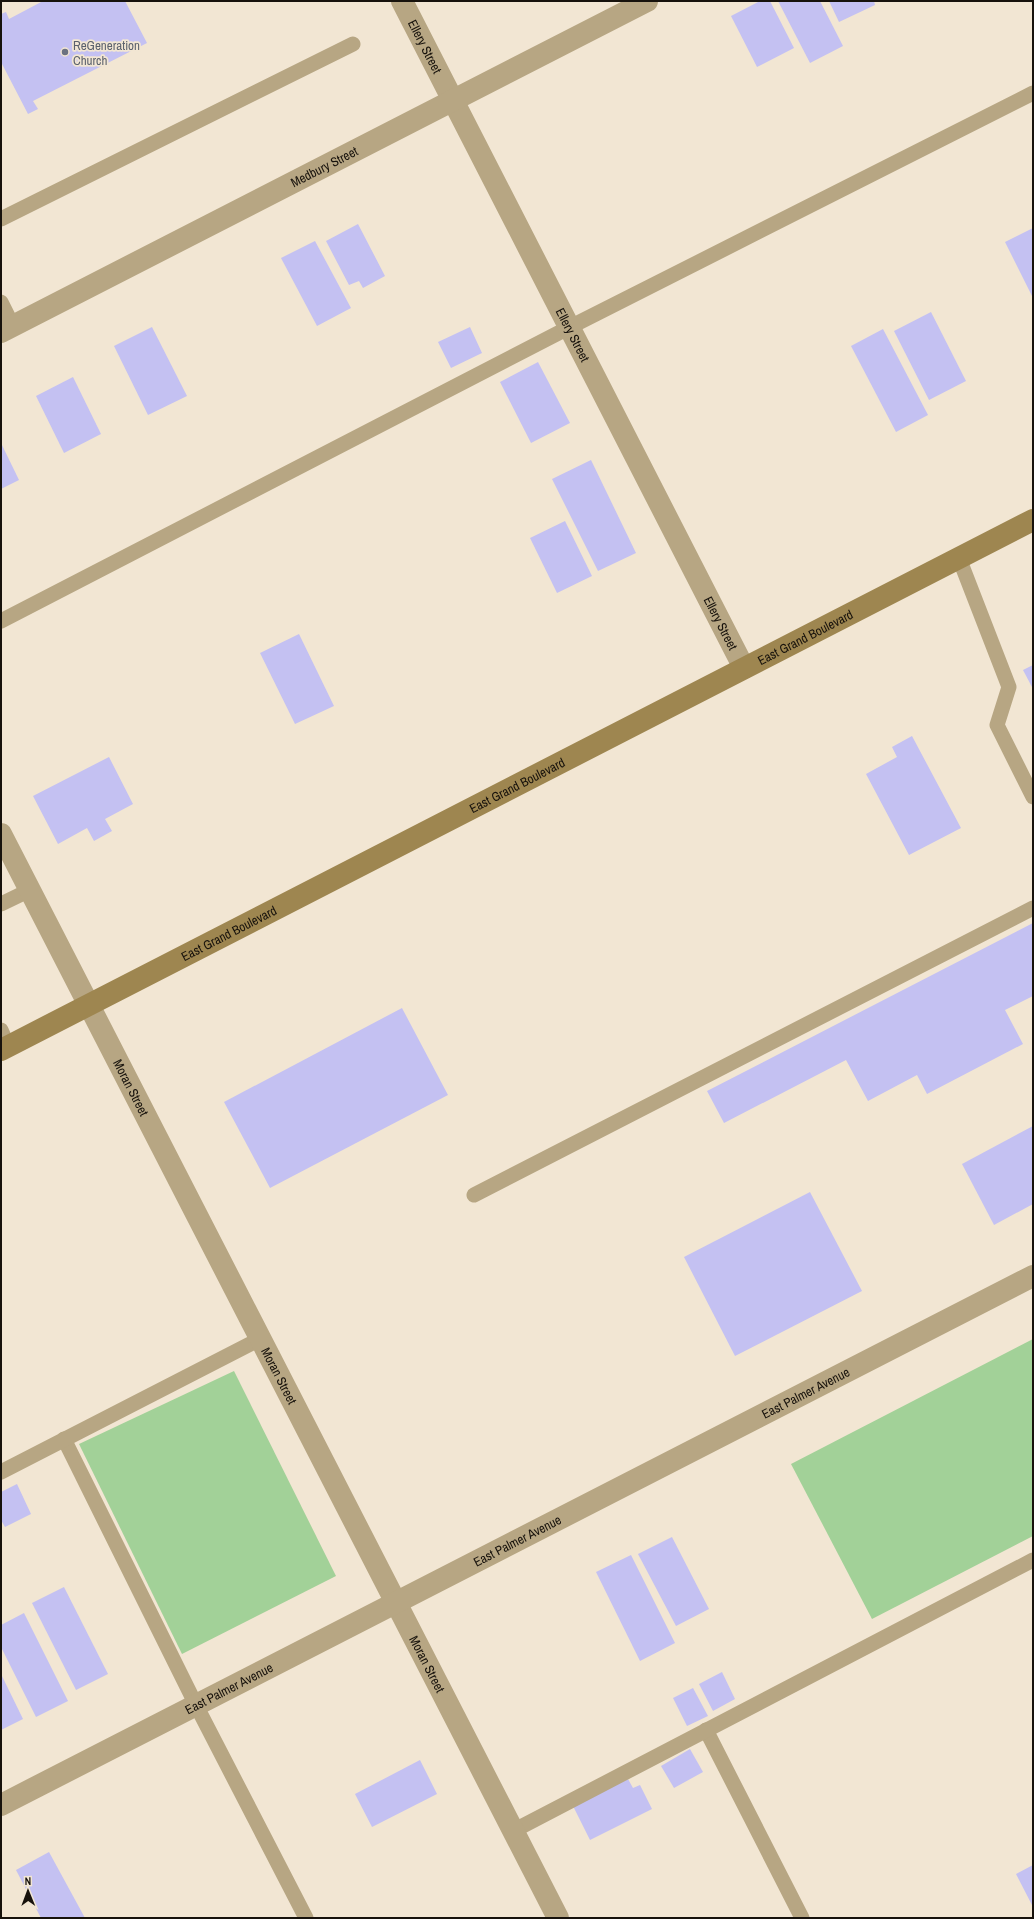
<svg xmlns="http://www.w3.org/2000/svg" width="1034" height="1919" viewBox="0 0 1034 1919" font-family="'Archivo Narrow',sans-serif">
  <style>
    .green { fill: #a2d198 }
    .building { fill: #c4c1f2 }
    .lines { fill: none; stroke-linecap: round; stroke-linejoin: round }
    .service { stroke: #b7a683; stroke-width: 15 }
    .minor { stroke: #b7a683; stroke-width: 22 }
    .secondary { stroke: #9e8650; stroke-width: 22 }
    .worship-dot { fill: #6b7280; stroke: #f2e6d3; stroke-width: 1.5 }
    .labels { text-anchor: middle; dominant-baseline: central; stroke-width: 3.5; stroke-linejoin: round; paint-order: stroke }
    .worship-label { font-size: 13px; fill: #5b616d; stroke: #f2e6d3; text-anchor: start }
    .street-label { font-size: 13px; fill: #17120c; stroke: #f2e6d3 }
  </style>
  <rect width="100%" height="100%" fill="#f2e6d3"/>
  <g class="green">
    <path d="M 1033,1339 L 1033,1536 L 872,1619 L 791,1464 Z"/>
    <path d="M 234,1371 L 336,1576 L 182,1654 L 79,1444 Z"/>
  </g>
  <g class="building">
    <path d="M 43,1 L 125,1 L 147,43 L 33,101 L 38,109 L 28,114 L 1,62 L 1,14 L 6,12 L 9,19 Z"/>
    <path d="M 760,1 L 770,1 L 794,48 L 757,67 L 731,16 Z"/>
    <path d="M 778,1 L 820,1 L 843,46 L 810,63 Z"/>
    <path d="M 829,1 L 874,1 L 875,5 L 839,22 Z"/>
    <path d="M 358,224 L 385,276 L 363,288 L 359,281 L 349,285 L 326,241 Z"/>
    <path d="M 1033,228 L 1033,298 L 1005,242 Z"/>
    <path d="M 315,241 L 351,308 L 317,326 L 281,258 Z"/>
    <path d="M 931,312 L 966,381 L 929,400 L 894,331 Z"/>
    <path d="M 152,327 L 187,396 L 148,415 L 114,346 Z"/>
    <path d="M 470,327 L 482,353 L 451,368 L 438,342 Z"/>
    <path d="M 883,329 L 928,415 L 896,432 L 851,346 Z"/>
    <path d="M 538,362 L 570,423 L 531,443 L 500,382 Z"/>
    <path d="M 73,377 L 101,434 L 64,453 L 36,396 Z"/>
    <path d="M 1,443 L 19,480 L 1,489 Z"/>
    <path d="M 591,460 L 636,553 L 598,571 L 552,479 Z"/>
    <path d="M 565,521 L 592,576 L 557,593 L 530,538 Z"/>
    <path d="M 299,634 L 334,706 L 295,724 L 260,653 Z"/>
    <path d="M 1033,665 L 1033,689 L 1023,670 Z"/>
    <path d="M 912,736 L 961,828 L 909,855 L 866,774 L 897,757 L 892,747 Z"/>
    <path d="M 109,757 L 133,804 L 105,819 L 112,831 L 94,841 L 87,828 L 58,844 L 33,796 Z"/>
    <path d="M 1033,923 L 1033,996 L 1005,1010 L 1023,1044 L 927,1094 L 917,1075 L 868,1101 L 846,1060 L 724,1123 L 707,1091 Z"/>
    <path d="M 402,1008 L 448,1095 L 270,1188 L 224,1102 Z"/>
    <path d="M 1033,1126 L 1033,1204 L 994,1225 L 962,1164 Z"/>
    <path d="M 810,1192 L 862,1291 L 735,1356 L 684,1257 Z"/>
    <path d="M 17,1484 L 31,1514 L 5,1527 L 1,1520 L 1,1492 Z"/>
    <path d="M 672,1537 L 709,1609 L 676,1626 L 638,1554 Z"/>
    <path d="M 631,1555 L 675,1643 L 640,1661 L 596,1572 Z"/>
    <path d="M 64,1587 L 108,1674 L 76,1690 L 32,1603 Z"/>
    <path d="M 24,1613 L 68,1701 L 36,1717 L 1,1647 L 1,1625 Z"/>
    <path d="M 722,1672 L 735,1699 L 713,1711 L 699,1684 Z"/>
    <path d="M 1,1674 L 23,1719 L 1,1730 Z"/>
    <path d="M 693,1688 L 708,1716 L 687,1726 L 673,1698 Z"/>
    <path d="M 690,1749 L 703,1772 L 674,1788 L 661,1766 Z"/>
    <path d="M 420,1760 L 437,1794 L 372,1827 L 355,1794 Z"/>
    <path d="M 628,1779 L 633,1788 L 640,1785 L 652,1809 L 590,1840 L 573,1806 Z"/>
    <path d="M 49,1852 L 85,1918 L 41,1918 L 16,1870 Z"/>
    <path d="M 1033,1865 L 1033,1907 L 1016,1874 Z"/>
  </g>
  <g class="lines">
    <g class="service">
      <path d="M 1,219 L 353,44"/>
      <path d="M 1,302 L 13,326"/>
      <path d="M 959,558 L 1009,687 L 997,725 L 1033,797"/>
      <path d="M 1,621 L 570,327 L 1033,93"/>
      <path d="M 1,904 L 30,890"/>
      <path d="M 1,1030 L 8,1046"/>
      <path d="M 474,1195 L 1033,908"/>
      <path d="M 64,1439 L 196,1705 L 306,1918"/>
      <path d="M 1,1472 L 260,1339"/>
      <path d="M 706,1730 L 802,1918"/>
      <path d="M 513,1831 L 1033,1560"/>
    </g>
    <g class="minor">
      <path id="s1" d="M 402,1 L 744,668"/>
      <path id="s2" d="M 1,332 L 647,1"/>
      <path id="s3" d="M 1,834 L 558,1918"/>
      <path id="s4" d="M 1,1805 L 1033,1276"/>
    </g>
    <path class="secondary" id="s5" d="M 1,1050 L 1033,520"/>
  </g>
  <circle class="worship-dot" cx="65" cy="52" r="4"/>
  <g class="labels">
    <g class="worship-label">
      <text x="73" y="45">ReGeneration<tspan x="73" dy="15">Church</tspan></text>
    </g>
    <g class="street-label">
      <text stroke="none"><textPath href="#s1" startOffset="51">Ellery Street</textPath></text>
      <text stroke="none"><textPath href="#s2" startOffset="363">Medbury Street</textPath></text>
      <text stroke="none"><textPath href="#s1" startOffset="375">Ellery Street</textPath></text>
      <text stroke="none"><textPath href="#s1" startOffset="699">Ellery Street</textPath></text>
      <text stroke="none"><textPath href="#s5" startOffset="904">East Grand Boulevard</textPath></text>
      <text stroke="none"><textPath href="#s5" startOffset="580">East Grand Boulevard</textPath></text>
      <text stroke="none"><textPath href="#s5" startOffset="256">East Grand Boulevard</textPath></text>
      <text stroke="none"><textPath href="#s3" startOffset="285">Moran Street</textPath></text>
      <text stroke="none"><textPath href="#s3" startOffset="609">Moran Street</textPath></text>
      <text stroke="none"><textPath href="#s4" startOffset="904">East Palmer Avenue</textPath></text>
      <text stroke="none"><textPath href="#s4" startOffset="580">East Palmer Avenue</textPath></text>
      <text stroke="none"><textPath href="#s3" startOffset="933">Moran Street</textPath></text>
      <text stroke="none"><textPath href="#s4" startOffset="256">East Palmer Avenue</textPath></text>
    </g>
  </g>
  <rect width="1034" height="1919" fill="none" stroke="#17120c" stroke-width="4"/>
  <g transform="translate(28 1891) rotate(359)" stroke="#f2e6d3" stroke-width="3" paint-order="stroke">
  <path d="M0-3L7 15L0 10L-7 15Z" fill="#17120c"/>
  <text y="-6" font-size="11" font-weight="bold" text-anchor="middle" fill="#17120c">N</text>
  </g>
</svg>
